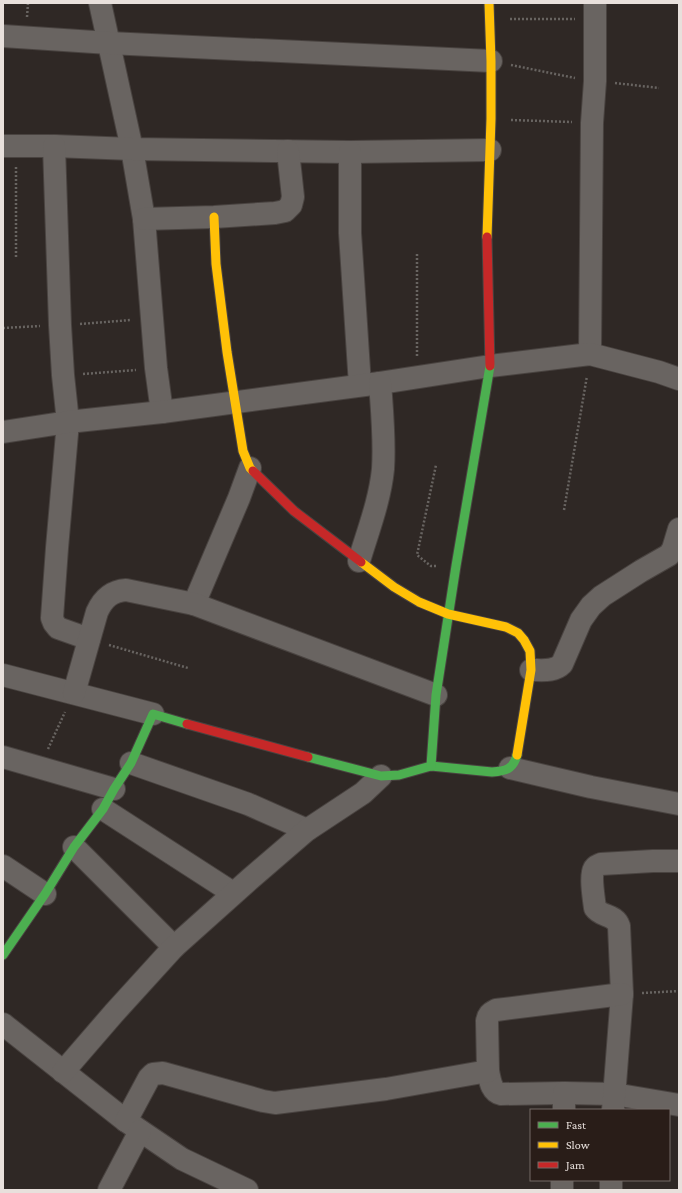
<svg xmlns="http://www.w3.org/2000/svg" width="682" height="1193" viewBox="0 0 682 1193" font-family="'Crimson Pro',serif">
  <style>
    .lines { fill: none; stroke-linecap: round; stroke-linejoin: round }
    .street-casing { stroke: #494340; stroke-width: 24 }
    .fast-casing { stroke: #494340; stroke-width: 11 }
    .slow-casing { stroke: #494340; stroke-width: 11 }
    .jam-casing { stroke: #494340; stroke-width: 11 }
    .path { stroke: #686461; stroke-width: 2.5; stroke-dasharray: 2 2; stroke-linecap: butt }
    .street { stroke: #696461; stroke-width: 22 }
    .fast { stroke: #4caf50; stroke-width: 9 }
    .slow { stroke: #ffc107; stroke-width: 9 }
    .jam { stroke: #c62828; stroke-width: 9 }
  </style>
  <rect width="100%" height="100%" fill="#2f2825"/>
  <g class="lines">
    <defs>
      <g id="street">
        <path d="M 100,3 L 132,149 L 144,219 L 156,368 L 162,412"/>
        <path d="M 3,36 L 109,43 L 491,61"/>
        <path d="M 3,146 L 54,146 L 132,149 L 350,152 L 490,150"/>
        <path d="M 54,146 L 60,325 L 63,375 L 68,422 L 57,548 L 52,618 L 54,623 L 58,628 L 89,639"/>
        <path d="M 350,152 L 350,233 L 360,385"/>
        <path d="M 144,219 L 214,217 L 275,213 L 285,211 L 291,205 L 293,197 L 288,151"/>
        <path d="M 590,354 L 592,123 L 595,81 L 595,3"/>
        <path d="M 3,432 L 68,422 L 162,412 L 380,383 L 490,366 L 590,354 L 659,372 L 679,379"/>
        <path d="M 359,561 C 368,531 380,500 383,469 C 385,440 382,411 380,383"/>
        <path d="M 194,604 L 239,498 L 250,468"/>
        <path d="M 531,670 C 542,670 554,672 562,664 L 581,620 L 591,606 L 602,596 L 641,571 L 669,555 L 673,549 L 679,529"/>
        <path d="M 3,675 L 153,714"/>
        <path d="M 74,693 L 97,612 C 103,599 111,591 126,590 L 194,604 L 436,695"/>
        <path d="M 3,757 L 114,789"/>
        <path d="M 131,763 L 248,804 L 307,830"/>
        <path d="M 510,768 L 591,787 L 679,804"/>
        <path d="M 103,809 L 233,893"/>
        <path d="M 74,847 L 174,947"/>
        <path d="M 3,866 L 45,894"/>
        <path d="M 3,1024 L 126,1121 L 182,1159 L 247,1190"/>
        <path d="M 488,1071 C 490,1080 491,1092 501,1094 L 564,1093"/>
        <path d="M 63,1072 L 114,1013 L 174,947 L 250,879 L 307,830 L 363,793 L 381,776"/>
        <path d="M 564,1110 L 564,1093 L 614,1094 L 679,1105"/>
        <path d="M 613,1110 L 622,994 L 619,926 C 615,914 601,917 595,908 C 594,900 590,876 594,869 C 595,866 599,865 601,864 L 653,861 L 679,861"/>
        <path d="M 126,1121 L 149,1078 L 153,1074 L 163,1073 L 263,1101 L 275,1103 L 386,1089 L 488,1071 L 487,1021 C 488,1015 490,1013 496,1010 L 622,994"/>
        <path d="M 109,1190 L 140,1131"/>
        <path d="M 562,1190 L 562,1180"/>
        <path d="M 611,1190 L 611,1180"/>
      </g>
      <g id="fast">
        <path d="M 308,757 L 381,776 L 399,775 L 431,766 L 492,772 C 505,771 513,770 517,755"/>
        <path d="M 431,766 L 436,695 L 456,566 L 490,366"/>
        <path d="M 3,955 L 45,894 L 74,847 L 103,809 L 114,789 L 131,763 L 153,714 L 187,724"/>
      </g>
      <g id="slow">
        <path d="M 214,217 L 216,264 L 227,352 L 243,451 L 250,468 L 253,471"/>
        <path d="M 487,237 L 491,119 L 491,61 L 489,3"/>
        <path d="M 361,562 L 394,587 L 419,602 L 448,614 L 506,627 L 518,633 L 524,640 L 530,651 L 531,670 L 517,755"/>
      </g>
      <g id="jam">
        <path d="M 487,237 L 490,366"/>
        <path d="M 253,471 L 294,511 L 361,562"/>
        <path d="M 187,724 L 308,757"/>
      </g>
    </defs>
    <use href="#street" class="street-casing"/>
    <use href="#fast" class="fast-casing"/>
    <use href="#slow" class="slow-casing"/>
    <use href="#jam" class="jam-casing"/>
    <g class="path">
      <path d="M 263,4 L 263,3"/>
      <path d="M 27,17 L 28,3"/>
      <path d="M 510,19 L 575,19"/>
      <path d="M 511,65 L 575,78"/>
      <path d="M 615,83 L 659,88"/>
      <path d="M 511,120 L 572,122"/>
      <path d="M 417,254 L 417,358"/>
      <path d="M 16,257 L 16,166"/>
      <path d="M 80,324 L 131,320"/>
      <path d="M 3,328 L 40,326"/>
      <path d="M 83,374 L 136,370"/>
      <path d="M 564,510 L 587,376"/>
      <path d="M 436,566 L 431,566 L 417,555 L 436,465"/>
      <path d="M 109,645 L 188,668"/>
      <path d="M 48,749 L 65,712"/>
      <path d="M 642,993 L 679,991"/>
    </g>
    <use href="#street" class="street"/>
    <use href="#fast" class="fast"/>
    <use href="#slow" class="slow"/>
    <use href="#jam" class="jam"/>
  </g>
  <rect width="682" height="1193" fill="none" stroke="#e8e0dc" stroke-width="8"/>
  <rect x="530" y="1109" width="140" height="72" fill="#291d18" stroke="#756b66"/>
  <rect x="538" y="1122" width="20" height="6" fill="#4caf50" stroke="#756b66"/>
  <text x="566" y="1129" font-size="12" fill="#e8e0dc">Fast</text>
  <rect x="538" y="1142" width="20" height="6" fill="#ffc107" stroke="#756b66"/>
  <text x="566" y="1149" font-size="12" fill="#e8e0dc">Slow</text>
  <rect x="538" y="1162" width="20" height="6" fill="#c62828" stroke="#756b66"/>
  <text x="566" y="1169" font-size="12" fill="#e8e0dc">Jam</text>
</svg>
